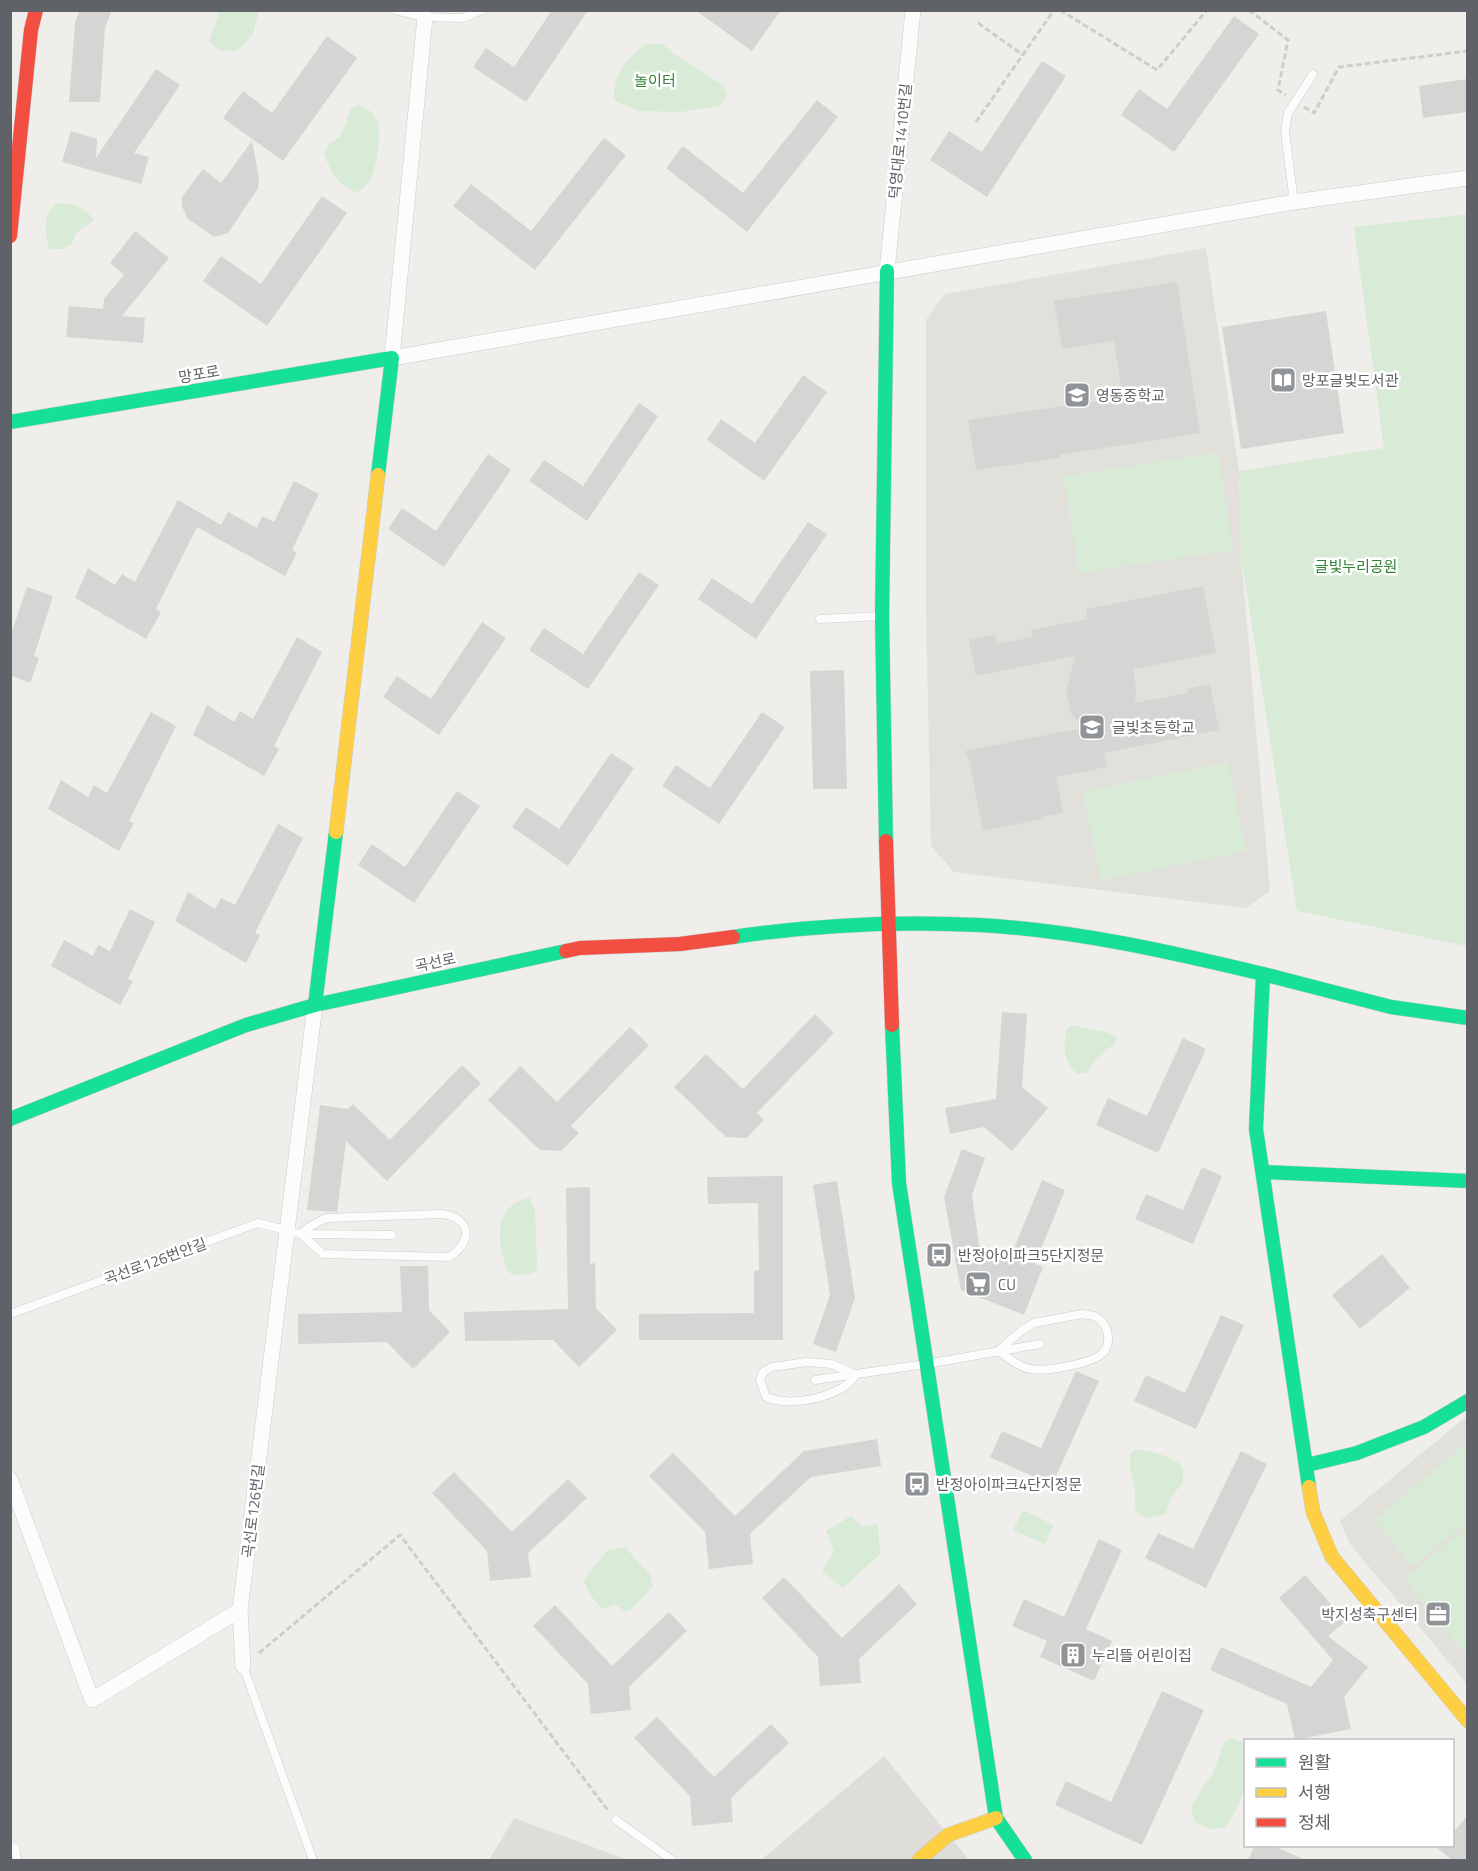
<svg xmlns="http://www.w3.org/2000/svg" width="1478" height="1871" viewBox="0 0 1478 1871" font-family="'Titillium Web','Noto Sans KR',sans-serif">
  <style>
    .industrial { fill: #dfddda }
    .education { fill: #e2e0da }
    .green { fill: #d8ebd6 }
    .building { fill: #d6d5d3 }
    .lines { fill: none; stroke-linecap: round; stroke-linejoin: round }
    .lane-casing { stroke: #cbcccc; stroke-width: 9 }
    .street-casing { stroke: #cbcccc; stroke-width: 16 }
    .fast-casing { stroke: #cacacb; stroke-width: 15 }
    .slow-casing { stroke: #cacacb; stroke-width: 15 }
    .jam-casing { stroke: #cacacb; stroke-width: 15 }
    .path { stroke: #cacfcc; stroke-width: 3; stroke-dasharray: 6 3; stroke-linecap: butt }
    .lane { stroke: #fdfcfc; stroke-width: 8 }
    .street { stroke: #fdfcfc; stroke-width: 15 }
    .fast { stroke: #16e098; stroke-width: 14 }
    .slow { stroke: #ffcf43; stroke-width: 14 }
    .jam { stroke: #f24e42; stroke-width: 14 }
    .labels { text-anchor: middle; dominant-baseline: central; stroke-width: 5; stroke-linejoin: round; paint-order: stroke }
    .park-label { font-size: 15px; fill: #348238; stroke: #fff }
    .street-label { font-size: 15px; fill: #5f6368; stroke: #fff }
    .poi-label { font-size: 15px; fill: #5f6368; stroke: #fff; text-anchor: start }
  </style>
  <rect width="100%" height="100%" fill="#efeeea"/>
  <g class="industrial">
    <path d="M 884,1756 L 969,1860 L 761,1860 Z"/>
    <path d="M 514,1818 L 628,1860 L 489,1860 Z"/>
  </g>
  <g class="education">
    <path d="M 1206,248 L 1239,471 L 1241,556 L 1270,891 L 1246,908 L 954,872 L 931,846 L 926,609 L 926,320 L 945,294 Z"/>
    <path d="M 1467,1416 L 1467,1684 L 1350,1544 L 1340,1521 Z"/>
  </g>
  <g class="green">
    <path d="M 220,11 L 259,11 L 253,34 L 237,51 L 219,50 L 209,41 Z"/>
    <path d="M 645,44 L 662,44 L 676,55 L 724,86 L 727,95 L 719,106 L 681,112 L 640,111 L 614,101 C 614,71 625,62 645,44 Z"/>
    <path d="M 360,105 C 368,109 374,113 377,121 C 382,134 377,166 371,178 C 368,184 362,188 358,193 C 337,184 331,174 324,153 L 329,144 L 341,136 L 351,109 Z"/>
    <path d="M 56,203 C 73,204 83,205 94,220 L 76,233 L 72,243 L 63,249 L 49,249 C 45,231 42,217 56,203 Z"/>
    <path d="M 1467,214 L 1468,214 L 1467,946 L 1297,911 L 1241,556 L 1239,471 L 1384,448 L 1354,227 Z"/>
    <path d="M 1218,453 L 1233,550 L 1079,573 L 1064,476 Z"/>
    <path d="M 1228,762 L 1246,851 L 1101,880 L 1083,792 Z"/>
    <path d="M 1072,1025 L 1110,1033 L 1117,1038 L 1115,1043 L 1094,1061 L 1088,1072 L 1077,1074 C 1063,1061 1063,1046 1067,1028 Z"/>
    <path d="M 530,1198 L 535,1211 L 537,1267 L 533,1274 L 513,1275 L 508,1271 C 496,1244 493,1204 530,1198 Z"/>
    <path d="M 1467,1442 L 1467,1522 L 1413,1567 L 1374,1520 Z"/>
    <path d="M 1137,1449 C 1154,1452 1170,1455 1183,1467 L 1183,1482 L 1172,1496 L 1166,1513 C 1158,1517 1142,1522 1136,1510 C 1134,1505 1136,1496 1135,1490 C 1132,1473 1128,1470 1131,1452 Z"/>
    <path d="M 1023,1510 L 1054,1525 L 1045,1544 L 1013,1530 Z"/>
    <path d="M 851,1516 L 862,1527 L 878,1524 L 880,1554 L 843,1588 L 822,1571 L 834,1552 L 826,1531 Z"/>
    <path d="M 1467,1527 L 1467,1656 L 1404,1579 Z"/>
    <path d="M 625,1547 L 650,1575 L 653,1586 L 632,1609 L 626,1612 L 615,1604 L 602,1609 L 591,1596 L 584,1582 L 587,1575 L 608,1550 Z"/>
    <path d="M 1231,1738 L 1241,1741 L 1245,1745 C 1246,1780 1247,1799 1224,1828 L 1210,1829 L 1195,1822 L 1191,1808 L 1197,1796 L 1212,1775 L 1225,1741 Z"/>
  </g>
  <g class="building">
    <path d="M 80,10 L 112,10 L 105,28 L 100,102 L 69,102 L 75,23 Z"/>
    <path d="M 552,10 L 588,10 L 526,102 L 473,67 L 486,48 L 514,67 Z"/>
    <path d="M 695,10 L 781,10 L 752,51 Z"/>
    <path d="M 1234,16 L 1259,34 L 1174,152 L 1121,115 L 1139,89 L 1167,109 Z"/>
    <path d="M 327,36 L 357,58 L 283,161 L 223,118 L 243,91 L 272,113 Z"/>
    <path d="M 1042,61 L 1066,76 L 987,197 L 930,160 L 949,131 L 982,152 Z"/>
    <path d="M 156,69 L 180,85 L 134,153 L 149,157 L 141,184 L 62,162 L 71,131 L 97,139 L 96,158 Z"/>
    <path d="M 1467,79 L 1467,112 L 1423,118 L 1419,86 Z"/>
    <path d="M 817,100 L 838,117 L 747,232 L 666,168 L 683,146 L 743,193 Z"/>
    <path d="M 604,138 L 626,155 L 535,270 L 453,206 L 471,184 L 531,231 Z"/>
    <path d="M 252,141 L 259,179 L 258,188 L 228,233 L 214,237 L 187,218 L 182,206 L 182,197 L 203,169 L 221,183 Z"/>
    <path d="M 322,196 L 347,213 L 267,326 L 203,281 L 221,256 L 261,284 Z"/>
    <path d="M 135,231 L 169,258 L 122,316 L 145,318 L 143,343 L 66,337 L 69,306 L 103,309 L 104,299 L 124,275 L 110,263 Z"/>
    <path d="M 1177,282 L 1200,433 L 1059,455 L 1060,458 L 976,470 L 968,420 L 1123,397 L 1114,341 L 1062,349 L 1054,301 Z"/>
    <path d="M 1326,311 L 1344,433 L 1241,449 L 1222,327 Z"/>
    <path d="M 803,375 L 827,392 L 764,481 L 707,440 L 721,419 L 755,443 Z"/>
    <path d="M 639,403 L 658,416 L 587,521 L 529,481 L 544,460 L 583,486 Z"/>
    <path d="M 488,454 L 511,470 L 444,567 L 388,529 L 402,508 L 436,531 Z"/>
    <path d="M 294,481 L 319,494 L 292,550 L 297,553 L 285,576 L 197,527 L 156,609 L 161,612 L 146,639 L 75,598 L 88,568 L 115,585 L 122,574 L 135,582 L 178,500 L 221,525 L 228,512 L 257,528 L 262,516 L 274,522 Z"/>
    <path d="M 808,522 L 827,534 L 756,639 L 698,599 L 712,578 L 752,604 Z"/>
    <path d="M 639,572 L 659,585 L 588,689 L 529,650 L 544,628 L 583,654 Z"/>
    <path d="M 1203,586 L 1216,653 L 1133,669 L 1136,687 L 1135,703 L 1188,693 L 1187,689 L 1210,684 L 1219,730 L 1104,753 L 1107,767 L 1056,777 L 1063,813 L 1042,817 L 1042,819 L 983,831 L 969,760 L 965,751 L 1083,728 L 1071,713 L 1066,693 L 1075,656 L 976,676 L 969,640 L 995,635 L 997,644 L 1033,637 L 1031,630 L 1087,619 L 1086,609 Z"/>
    <path d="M 27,587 L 53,596 L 34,656 L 39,658 L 30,683 L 10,675 L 10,637 Z"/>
    <path d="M 482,622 L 506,638 L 439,735 L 383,697 L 397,676 L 431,699 Z"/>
    <path d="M 297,637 L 322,652 L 274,746 L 279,749 L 264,776 L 193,735 L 207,705 L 234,722 L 240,711 L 253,719 Z"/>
    <path d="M 844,670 L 847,789 L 813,789 L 810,671 Z"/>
    <path d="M 151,712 L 176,726 L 129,821 L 134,823 L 119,851 L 48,809 L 61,780 L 88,797 L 94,785 L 107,793 Z"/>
    <path d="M 762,712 L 785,727 L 719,824 L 662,786 L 676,765 L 710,788 Z"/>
    <path d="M 611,753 L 634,768 L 568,866 L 512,827 L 526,807 L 559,829 Z"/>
    <path d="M 457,791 L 480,806 L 414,903 L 358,865 L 372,844 L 405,867 Z"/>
    <path d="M 278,824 L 303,838 L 255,933 L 260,935 L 246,963 L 175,921 L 188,892 L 215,909 L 221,898 L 235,905 Z"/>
    <path d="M 130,909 L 155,922 L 128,979 L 133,981 L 120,1005 L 51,966 L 64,940 L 93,956 L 98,945 L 110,951 Z"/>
    <path d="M 1002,1012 L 1027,1014 L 1022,1087 L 1048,1108 L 1012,1151 L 984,1127 L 950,1134 L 945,1108 L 996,1099 Z"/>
    <path d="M 815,1014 L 834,1033 L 757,1113 L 764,1120 L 747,1138 L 726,1137 L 674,1087 L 706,1054 L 743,1089 Z"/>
    <path d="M 630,1027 L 649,1045 L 571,1126 L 579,1133 L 561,1151 L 540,1150 L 488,1100 L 520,1066 L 557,1102 Z"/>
    <path d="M 1183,1038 L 1206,1049 L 1158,1153 L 1096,1125 L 1108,1098 L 1147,1116 Z"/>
    <path d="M 462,1065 L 481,1083 L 387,1181 L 346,1141 L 337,1212 L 307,1210 L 320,1105 L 348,1109 L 353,1104 L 390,1140 Z"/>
    <path d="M 962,1149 L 985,1158 L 972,1195 L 979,1245 L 1010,1258 L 1042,1180 L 1065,1190 L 1035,1264 L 1043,1267 L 1024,1315 L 961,1290 L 944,1197 Z"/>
    <path d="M 1202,1167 L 1222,1176 L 1193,1244 L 1135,1219 L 1146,1194 L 1183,1210 Z"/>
    <path d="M 783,1176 L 783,1340 L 639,1340 L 639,1314 L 754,1313 L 754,1271 L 759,1270 L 758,1203 L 708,1204 L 707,1177 Z"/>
    <path d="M 837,1181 L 855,1298 L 836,1352 L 813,1344 L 830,1295 L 813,1185 Z"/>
    <path d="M 590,1187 L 590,1264 L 595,1263 L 596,1308 L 617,1330 L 579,1367 L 553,1340 L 465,1341 L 464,1312 L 568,1309 L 566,1188 Z"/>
    <path d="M 1382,1254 L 1410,1288 L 1360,1329 L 1332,1295 Z"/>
    <path d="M 400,1266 L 428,1266 L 429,1310 L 450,1332 L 413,1369 L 387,1342 L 298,1344 L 298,1314 L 402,1312 Z"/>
    <path d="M 1221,1315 L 1244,1325 L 1196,1429 L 1134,1401 L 1146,1375 L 1185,1393 Z"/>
    <path d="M 1076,1371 L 1099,1381 L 1052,1485 L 990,1457 L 1002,1431 L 1041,1448 Z"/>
    <path d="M 877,1439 L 881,1466 L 811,1477 L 750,1534 L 753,1564 L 709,1569 L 705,1532 L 649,1476 L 673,1453 L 735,1516 L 804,1451 Z"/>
    <path d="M 1241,1451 L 1267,1464 L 1206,1588 L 1145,1558 L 1158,1533 L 1193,1549 Z"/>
    <path d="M 454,1472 L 512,1532 L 568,1479 L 587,1498 L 528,1553 L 531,1577 L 490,1581 L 487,1551 L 432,1493 Z"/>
    <path d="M 1099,1539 L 1122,1550 L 1086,1629 L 1112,1641 L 1094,1681 L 1040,1657 L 1047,1641 L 1012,1626 L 1024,1599 L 1064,1617 Z"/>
    <path d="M 1305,1575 L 1346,1621 L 1328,1636 L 1368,1667 L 1344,1697 L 1351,1729 L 1295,1740 L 1287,1704 L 1210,1670 L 1221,1647 L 1311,1687 L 1333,1660 L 1279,1598 Z"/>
    <path d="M 784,1577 L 842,1638 L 899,1584 L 917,1604 L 859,1659 L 861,1683 L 820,1686 L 818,1657 L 762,1598 Z"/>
    <path d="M 555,1605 L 612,1666 L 669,1612 L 687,1631 L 629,1687 L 631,1710 L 591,1714 L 588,1684 L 533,1626 Z"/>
    <path d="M 1162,1691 L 1204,1710 L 1142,1845 L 1055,1805 L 1066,1781 L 1111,1802 Z"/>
    <path d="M 657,1717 L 714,1777 L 771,1724 L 789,1743 L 731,1798 L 733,1822 L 692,1826 L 690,1796 L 634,1738 Z"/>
    <path d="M 1467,1816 L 1467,1860 L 1452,1860 L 1434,1845 L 1452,1845 L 1452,1834 Z"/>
    <path d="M 1255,1845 L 1272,1845 L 1305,1860 L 1248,1860 Z"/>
  </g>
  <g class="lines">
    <defs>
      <g id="lane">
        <path d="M 395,10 L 425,17 L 463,18 L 481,10"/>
        <path d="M 1294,202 L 1285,132 L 1288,113 L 1313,74"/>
        <path d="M 820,619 L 882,616"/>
        <path d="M 442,1214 C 472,1218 473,1242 449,1257 L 323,1254 L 301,1234 L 309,1227 L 326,1218 Z"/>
        <path d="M 300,1234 L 392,1235"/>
        <path d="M 10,1314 L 258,1223 L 301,1234"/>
        <path d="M 1082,1314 C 1086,1315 1092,1315 1096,1317 C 1110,1324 1113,1348 1099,1356 C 1087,1364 1045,1372 1031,1369 C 1020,1368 1007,1357 998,1351 L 1021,1331 L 1034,1323 Z"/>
        <path d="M 807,1362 L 832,1364 L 856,1375 C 852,1379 847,1386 842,1388 C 821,1400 788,1406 766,1397 L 760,1380 L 763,1372 L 772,1367 Z"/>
        <path d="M 815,1380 L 926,1364 L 1040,1344"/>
        <path d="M 243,1666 L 313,1860"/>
        <path d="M 616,1820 L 672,1860"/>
        <path d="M 10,1845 L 15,1848 L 17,1860"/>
      </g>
      <g id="street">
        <path d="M 425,17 L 392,358 L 1294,202 L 1468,178"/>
        <path d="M 887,271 L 913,10"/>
        <path d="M 10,1479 L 92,1700 L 240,1610 L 315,1005"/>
        <path d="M 240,1610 L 243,1666"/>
      </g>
      <g id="fast">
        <path d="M 10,422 L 392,358 L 378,475"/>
        <path d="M 886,841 L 882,616 L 887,271"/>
        <path d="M 733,937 C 814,925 898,921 979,925 C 1075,930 1171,952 1263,974"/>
        <path d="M 315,1005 L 336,832"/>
        <path d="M 892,1025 L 899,1183 L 996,1818 L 1025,1860"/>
        <path d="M 10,1119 L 246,1025 L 315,1005 L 566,951"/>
        <path d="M 1263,1172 L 1468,1181"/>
        <path d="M 1307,1465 L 1357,1453 L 1424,1427 L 1468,1401"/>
        <path d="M 1309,1487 L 1256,1129 L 1263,974 L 1391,1007 L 1468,1018"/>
      </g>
      <g id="slow">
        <path d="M 336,832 L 378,475"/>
        <path d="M 1309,1487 L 1313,1512 L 1332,1557 L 1468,1721"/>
        <path d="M 919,1860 L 948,1835 L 996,1818"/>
      </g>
      <g id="jam">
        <path d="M 10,236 L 31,30 L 36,10"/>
        <path d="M 886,841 L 892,1025"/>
        <path d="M 566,951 L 580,948 L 680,944 L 733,937"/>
      </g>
    </defs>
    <use href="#lane" class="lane-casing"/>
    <use href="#street" class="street-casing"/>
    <use href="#fast" class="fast-casing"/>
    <use href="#slow" class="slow-casing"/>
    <use href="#jam" class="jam-casing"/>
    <g class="path">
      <path d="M 1060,10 L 1157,70 L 1207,10"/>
      <path d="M 1249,10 L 1288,40 L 1278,90 L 1286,95"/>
      <path d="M 978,23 L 1023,55"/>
      <path d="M 1304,107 L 1314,113 L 1339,67 L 1468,51"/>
      <path d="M 976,122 L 1054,10"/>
      <path d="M 259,1653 L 400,1535 L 609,1812"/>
    </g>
    <use href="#lane" class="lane"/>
    <use href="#street" class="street"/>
    <use href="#fast" class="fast"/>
    <use href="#slow" class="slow"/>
    <use href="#jam" class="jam"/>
  </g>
  <defs>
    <symbol id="library-square" viewBox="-11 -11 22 22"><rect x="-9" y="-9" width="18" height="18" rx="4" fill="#919496" stroke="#fff"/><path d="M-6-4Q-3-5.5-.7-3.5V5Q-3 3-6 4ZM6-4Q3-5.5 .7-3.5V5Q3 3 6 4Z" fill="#fff"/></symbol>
    <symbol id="school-square" viewBox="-11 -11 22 22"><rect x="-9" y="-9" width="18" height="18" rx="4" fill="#919496" stroke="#fff"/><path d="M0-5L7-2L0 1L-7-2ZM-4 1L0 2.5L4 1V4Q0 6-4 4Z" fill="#fff"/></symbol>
    <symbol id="bus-square" viewBox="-11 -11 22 22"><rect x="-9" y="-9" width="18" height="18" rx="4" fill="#919496" stroke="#fff"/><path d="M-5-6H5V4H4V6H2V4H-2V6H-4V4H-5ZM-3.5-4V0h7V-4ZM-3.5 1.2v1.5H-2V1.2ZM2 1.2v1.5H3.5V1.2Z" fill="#fff"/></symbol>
    <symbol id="supermarket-square" viewBox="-11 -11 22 22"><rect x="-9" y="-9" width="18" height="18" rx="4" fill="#919496" stroke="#fff"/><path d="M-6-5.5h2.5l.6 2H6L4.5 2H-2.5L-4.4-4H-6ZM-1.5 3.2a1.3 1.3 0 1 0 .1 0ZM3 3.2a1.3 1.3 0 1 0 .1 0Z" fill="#fff"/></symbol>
    <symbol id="office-square" viewBox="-11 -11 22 22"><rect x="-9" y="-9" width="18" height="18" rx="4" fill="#919496" stroke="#fff"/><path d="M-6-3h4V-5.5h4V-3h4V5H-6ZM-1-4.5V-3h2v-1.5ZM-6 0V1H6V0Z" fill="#fff"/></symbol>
    <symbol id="building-square" viewBox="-11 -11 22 22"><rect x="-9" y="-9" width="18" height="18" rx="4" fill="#919496" stroke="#fff"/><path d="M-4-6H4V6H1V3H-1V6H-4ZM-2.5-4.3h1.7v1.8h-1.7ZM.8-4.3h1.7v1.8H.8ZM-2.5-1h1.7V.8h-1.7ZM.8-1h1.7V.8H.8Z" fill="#fff"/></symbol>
  </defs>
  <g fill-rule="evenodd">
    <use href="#library-square" x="1268" y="365" width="30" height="30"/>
    <use href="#school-square" x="1062" y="380" width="30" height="30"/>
    <use href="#school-square" x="1077" y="712" width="30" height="30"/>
    <use href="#bus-square" x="924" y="1240" width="30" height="30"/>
    <use href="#supermarket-square" x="963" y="1269" width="30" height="30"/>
    <use href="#bus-square" x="902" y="1469" width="30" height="30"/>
    <use href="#office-square" x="1423" y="1599" width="30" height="30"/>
    <use href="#building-square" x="1058" y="1640" width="30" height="30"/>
  </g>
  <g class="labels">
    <g class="park-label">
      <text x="655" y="80">놀이터</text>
      <text x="1356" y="566">글빛누리공원</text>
    </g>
    <g class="street-label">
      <text transform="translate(900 141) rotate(-84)">덕영대로1410번길</text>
      <text transform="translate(199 374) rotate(-10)">망포로</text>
      <text transform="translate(435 962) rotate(-12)">곡선로</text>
      <text transform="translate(155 1261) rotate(-20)">곡선로126번안길</text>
      <text transform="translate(253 1511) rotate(-83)">곡선로126번길</text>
    </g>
    <g class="poi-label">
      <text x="1302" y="380">망포글빛도서관</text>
      <text x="1096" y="395">영동중학교</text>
      <text x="1112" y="727">글빛초등학교</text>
      <text x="958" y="1255">반정아이파크5단지정문</text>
      <text x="998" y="1284">CU</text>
      <text x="936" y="1484">반정아이파크4단지정문</text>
      <text x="1418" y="1614" text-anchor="end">박지성축구센터</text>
      <text x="1092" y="1655">누리뜰 어린이집</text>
    </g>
  </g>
  <rect width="1478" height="1871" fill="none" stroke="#5f6368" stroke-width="24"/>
  <rect x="1244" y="1739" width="210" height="108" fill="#ffffff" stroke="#bfc1c3" stroke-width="1.5"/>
  <rect x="1256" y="1758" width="30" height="9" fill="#16e098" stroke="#bfc1c3" stroke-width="1.5"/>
  <text x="1298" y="1769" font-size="18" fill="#5f6368">원활</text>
  <rect x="1256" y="1788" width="30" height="9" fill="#ffcf43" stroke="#bfc1c3" stroke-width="1.5"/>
  <text x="1298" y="1799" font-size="18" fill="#5f6368">서행</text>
  <rect x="1256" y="1818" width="30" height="9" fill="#f24e42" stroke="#bfc1c3" stroke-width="1.5"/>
  <text x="1298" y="1829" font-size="18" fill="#5f6368">정체</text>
</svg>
